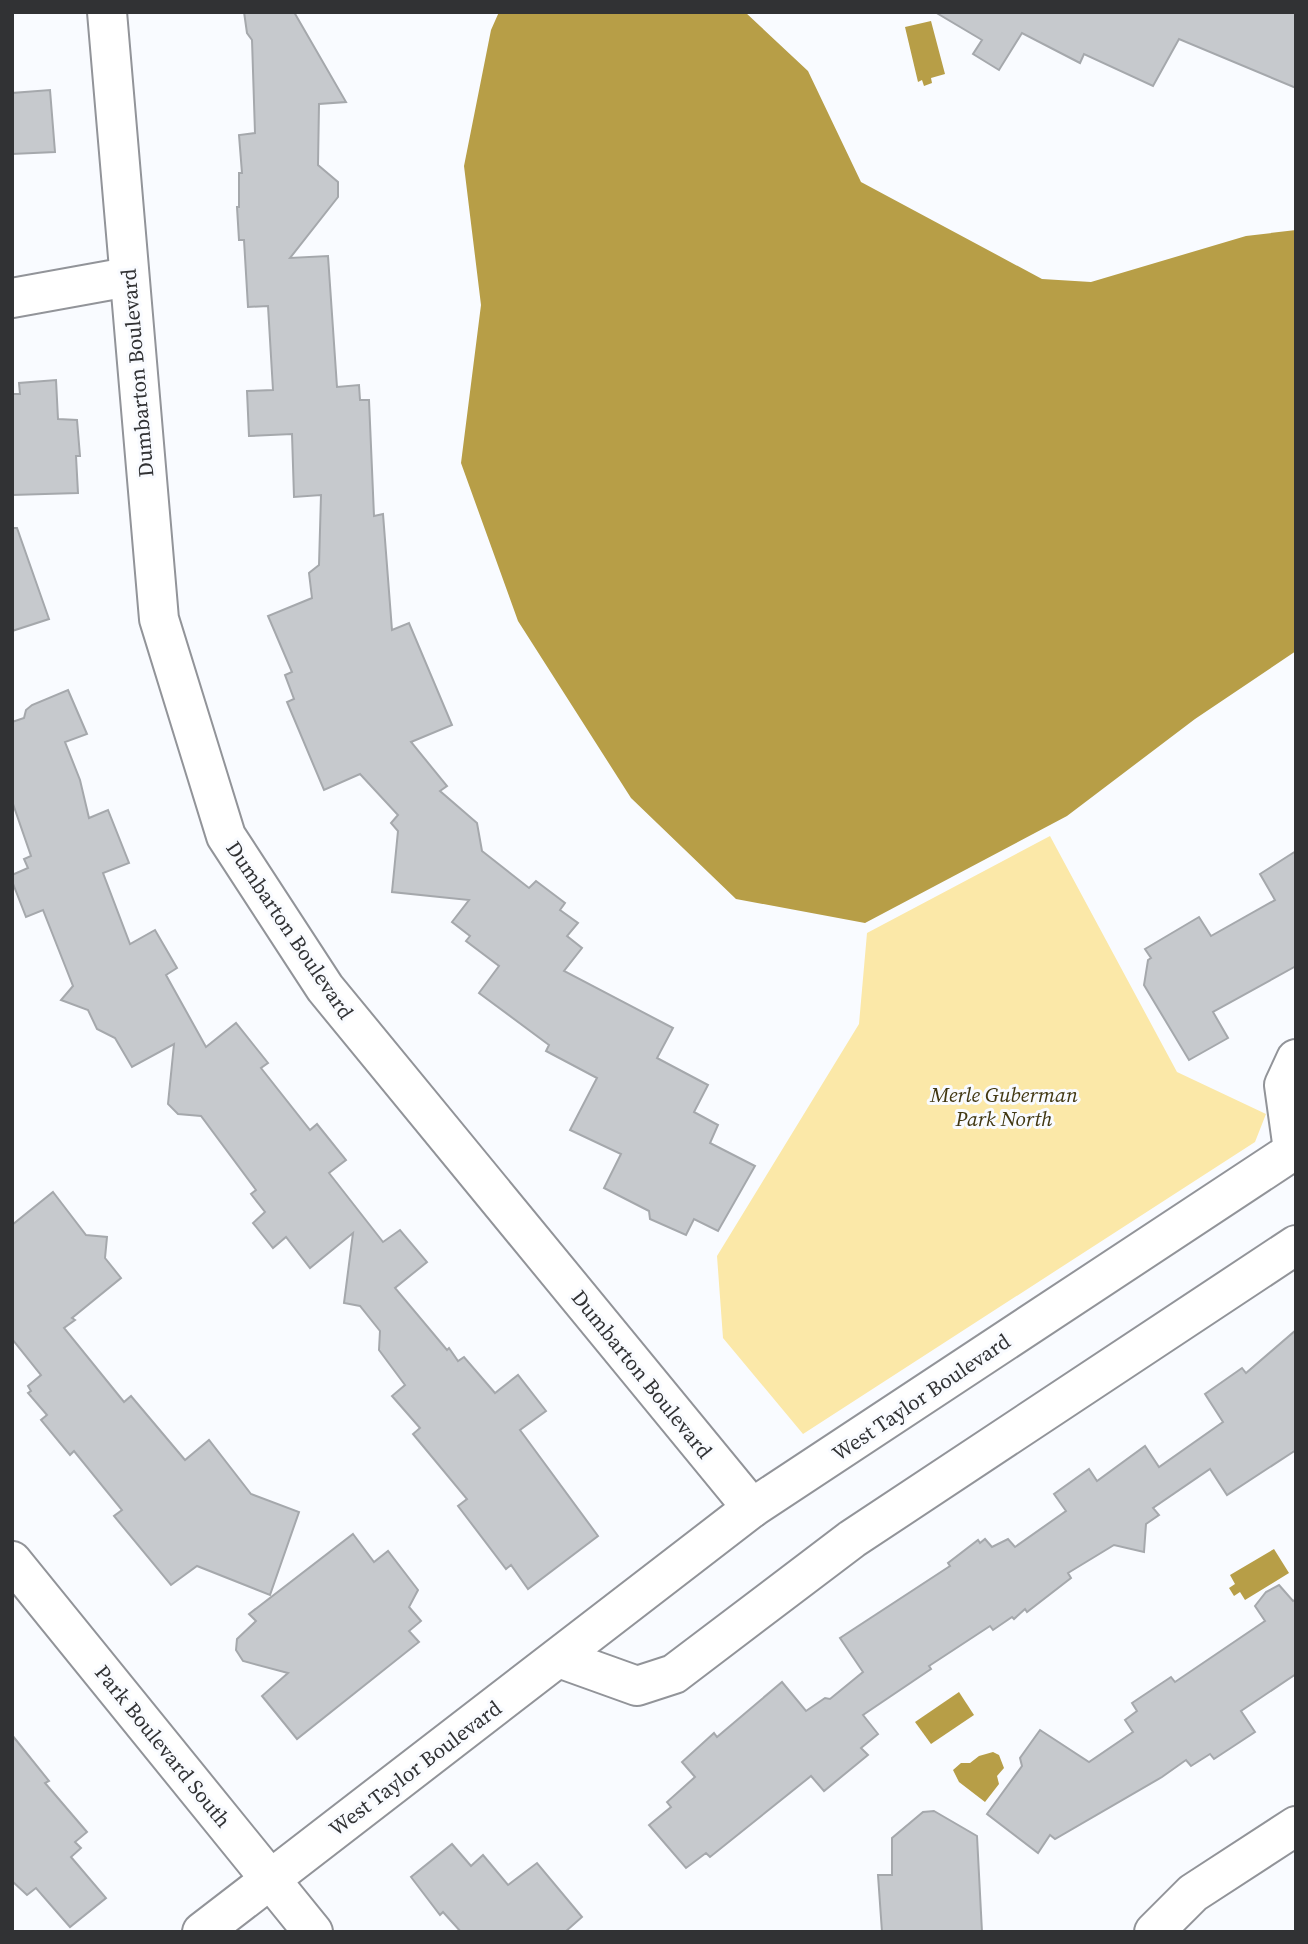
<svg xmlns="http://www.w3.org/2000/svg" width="1308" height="1944" viewBox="0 0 1308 1944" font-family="'Source Serif 4',serif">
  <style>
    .green { fill: #fbe8a8 }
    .water { fill: #b79e47 }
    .building { fill: #c6c9cd; stroke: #a5a8ac; stroke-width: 2 }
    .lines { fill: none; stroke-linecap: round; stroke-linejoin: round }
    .minor-casing { stroke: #929499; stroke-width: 42 }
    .minor { stroke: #fff; stroke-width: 38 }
    .labels { text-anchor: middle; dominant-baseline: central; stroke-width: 6; stroke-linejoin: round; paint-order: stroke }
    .street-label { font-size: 21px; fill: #313234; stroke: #f9fbff }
    .park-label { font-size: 21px; font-style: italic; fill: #413711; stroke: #f9fbff }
  </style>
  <rect width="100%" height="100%" fill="#f9fbff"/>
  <path class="green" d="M 1050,836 L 1177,1072 L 1266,1114 L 1255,1142 L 803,1434 L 723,1338 L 717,1256 L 859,1024 L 867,933 Z"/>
  <g class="water">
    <path d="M 499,12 L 745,12 L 808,71 L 861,182 L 1042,279 L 1091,282 L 1246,236 L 1296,230 L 1296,651 L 1195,719 L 1067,816 L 865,923 L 736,899 L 631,798 L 518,621 L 461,463 L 481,305 L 464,166 L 491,30 Z"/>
    <path d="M 931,21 L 945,74 L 931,78 L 932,83 L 924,86 L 922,80 L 918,82 L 905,27 Z"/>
    <path d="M 1274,1549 L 1289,1573 L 1245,1600 L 1240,1592 L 1234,1596 L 1229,1588 L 1235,1584 L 1230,1575 Z"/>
    <path d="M 959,1692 L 974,1715 L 931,1744 L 915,1722 Z"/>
    <path d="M 993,1752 L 999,1755 L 1004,1768 L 997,1776 L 999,1784 L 985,1802 L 959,1782 L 953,1770 L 961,1763 L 970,1763 L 979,1756 Z"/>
  </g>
  <g class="building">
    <path d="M 244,12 L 294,12 L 346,102 L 319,104 L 318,165 L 338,182 L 338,197 L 290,258 L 328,256 L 337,387 L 359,385 L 360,400 L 369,400 L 374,516 L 383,514 L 392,630 L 409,623 L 452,725 L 411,742 L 447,786 L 440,791 L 477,823 L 482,851 L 529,888 L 536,881 L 565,903 L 560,910 L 578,923 L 567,936 L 582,948 L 564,971 L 673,1028 L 657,1058 L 708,1085 L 694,1112 L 718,1125 L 710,1143 L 755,1166 L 718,1231 L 694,1219 L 686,1235 L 650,1219 L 649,1211 L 604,1188 L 621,1154 L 570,1130 L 597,1078 L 546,1051 L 549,1045 L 479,993 L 499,966 L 466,941 L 470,936 L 452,922 L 469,900 L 392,892 L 398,831 L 391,823 L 398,815 L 360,774 L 324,790 L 287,702 L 294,699 L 285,675 L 292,672 L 268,616 L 312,598 L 309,573 L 319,565 L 321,495 L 294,497 L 292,434 L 249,436 L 247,391 L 273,390 L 268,306 L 248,307 L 244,240 L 239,240 L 237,207 L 239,207 L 239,173 L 242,173 L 239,135 L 255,133 L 252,40 L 247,33 Z"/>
    <path d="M 935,12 L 1296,12 L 1296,88 L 1179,39 L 1153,86 L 1084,54 L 1080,63 L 1022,33 L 999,70 L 973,54 L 982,40 Z"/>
    <path d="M 50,90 L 55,152 L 12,154 L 12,93 Z"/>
    <path d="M 56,380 L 58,419 L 77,420 L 80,456 L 76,456 L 78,493 L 12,495 L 12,394 L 20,394 L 19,383 Z"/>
    <path d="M 12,528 L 17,528 L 49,619 L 12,631 Z"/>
    <path d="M 68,690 L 87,734 L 65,742 L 80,780 L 89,818 L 108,810 L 129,863 L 103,873 L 130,944 L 155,930 L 177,968 L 166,975 L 206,1047 L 236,1023 L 268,1063 L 261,1068 L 310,1130 L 317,1124 L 346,1160 L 329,1173 L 383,1242 L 400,1230 L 427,1262 L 395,1288 L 447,1350 L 449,1348 L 458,1361 L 464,1357 L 495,1393 L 518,1375 L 546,1411 L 520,1430 L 598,1536 L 528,1589 L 511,1565 L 506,1569 L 458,1506 L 467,1499 L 413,1434 L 420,1428 L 392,1396 L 405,1385 L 379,1350 L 380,1331 L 360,1306 L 344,1303 L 353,1233 L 310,1268 L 286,1237 L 273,1248 L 253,1223 L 265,1212 L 251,1194 L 256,1190 L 201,1116 L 178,1114 L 168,1104 L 174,1044 L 132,1067 L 115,1038 L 97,1029 L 88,1010 L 61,1000 L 73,986 L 43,910 L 26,917 L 12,881 L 12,875 L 28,868 L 24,859 L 31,856 L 12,801 L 12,722 L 24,718 L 26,710 L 32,705 Z"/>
    <path d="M 1296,851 L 1296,966 L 1213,1012 L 1228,1038 L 1189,1060 L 1144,985 L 1148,960 L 1151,958 L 1145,949 L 1199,917 L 1211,936 L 1275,900 L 1260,874 Z"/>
    <path d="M 53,1192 L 86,1235 L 107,1237 L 105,1258 L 121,1278 L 72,1318 L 75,1320 L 64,1328 L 124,1402 L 131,1396 L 185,1460 L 209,1440 L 251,1494 L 299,1512 L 270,1595 L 197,1566 L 171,1585 L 114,1516 L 122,1510 L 74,1451 L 70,1455 L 41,1420 L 47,1415 L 28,1393 L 31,1391 L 28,1386 L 41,1375 L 12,1339 L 12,1225 Z"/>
    <path d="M 1296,1330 L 1296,1450 L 1227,1495 L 1210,1469 L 1153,1508 L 1159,1515 L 1146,1524 L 1144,1552 L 1114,1545 L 1068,1573 L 1071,1578 L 1027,1612 L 1025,1609 L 1014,1619 L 1012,1617 L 993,1630 L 990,1626 L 929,1666 L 931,1669 L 863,1715 L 878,1734 L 861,1748 L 868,1755 L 824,1791 L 811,1776 L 710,1857 L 706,1853 L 686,1868 L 649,1825 L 671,1807 L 667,1802 L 695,1777 L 682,1762 L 714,1733 L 717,1737 L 782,1682 L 806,1711 L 825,1698 L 830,1699 L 863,1672 L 840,1638 L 950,1566 L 948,1563 L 978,1540 L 980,1543 L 985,1539 L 992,1547 L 1008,1539 L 1015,1547 L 1066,1511 L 1054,1494 L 1089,1469 L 1097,1481 L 1145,1446 L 1159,1467 L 1223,1422 L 1205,1394 L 1242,1368 L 1246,1373 Z"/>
    <path d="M 353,1534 L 374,1562 L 388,1551 L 418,1590 L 409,1607 L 421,1621 L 409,1631 L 419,1642 L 297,1739 L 262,1696 L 288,1673 L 243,1661 L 236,1650 L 237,1639 L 256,1621 L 249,1614 Z"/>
    <path d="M 1279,1585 L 1293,1601 L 1296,1599 L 1296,1674 L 1241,1711 L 1255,1732 L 1214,1759 L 1210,1754 L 1191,1766 L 1186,1760 L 1162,1777 L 1055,1839 L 1050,1835 L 1038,1853 L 987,1814 L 1022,1766 L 1020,1758 L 1040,1730 L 1089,1762 L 1133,1732 L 1125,1720 L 1137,1711 L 1132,1703 L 1171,1677 L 1175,1682 L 1265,1621 L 1255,1606 L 1266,1592 Z"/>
    <path d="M 12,1735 L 49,1781 L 45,1783 L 87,1832 L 75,1842 L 81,1848 L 71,1857 L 106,1898 L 70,1927 L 36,1888 L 27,1895 L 12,1881 Z"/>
    <path d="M 934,1811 L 977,1836 L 982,1932 L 882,1932 L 878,1875 L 892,1875 L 892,1838 L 923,1812 Z"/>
    <path d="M 452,1844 L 471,1866 L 483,1855 L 508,1885 L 537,1863 L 582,1917 L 565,1932 L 461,1932 L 443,1912 L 440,1915 L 411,1877 Z"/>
  </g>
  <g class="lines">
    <defs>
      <g id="minor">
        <path d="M 107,12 L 159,619 L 226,836 L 325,988 L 752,1508"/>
        <path d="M 12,298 L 128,277"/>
        <path d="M 1293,1150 L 1284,1085 L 1296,1059"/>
        <path d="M 12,1561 L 313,1932"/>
        <path d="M 559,1658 L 637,1686 L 674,1674 L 852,1539 L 1296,1245"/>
        <path d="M 202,1932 L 752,1508 L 1296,1149"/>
        <path d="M 1154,1932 L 1193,1893 L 1296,1826"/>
      </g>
    </defs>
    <use href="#minor" class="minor-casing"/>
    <use href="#minor" class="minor"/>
  </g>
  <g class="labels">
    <g class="street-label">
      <text transform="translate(137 373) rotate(-95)">Dumbarton Boulevard</text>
      <text transform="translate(290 930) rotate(56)">Dumbarton Boulevard</text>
      <text transform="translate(642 1374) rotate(51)">Dumbarton Boulevard</text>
      <text transform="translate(921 1397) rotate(-34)">West Taylor Boulevard</text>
      <text transform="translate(163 1746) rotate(51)">Park Boulevard South</text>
      <text transform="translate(415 1768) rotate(-37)">West Taylor Boulevard</text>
    </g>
    <g class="park-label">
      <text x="1004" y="1094">Merle Guberman<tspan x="1004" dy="24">Park North</tspan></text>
    </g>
  </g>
  <rect width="1308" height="1944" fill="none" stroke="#313234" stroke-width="28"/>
</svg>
